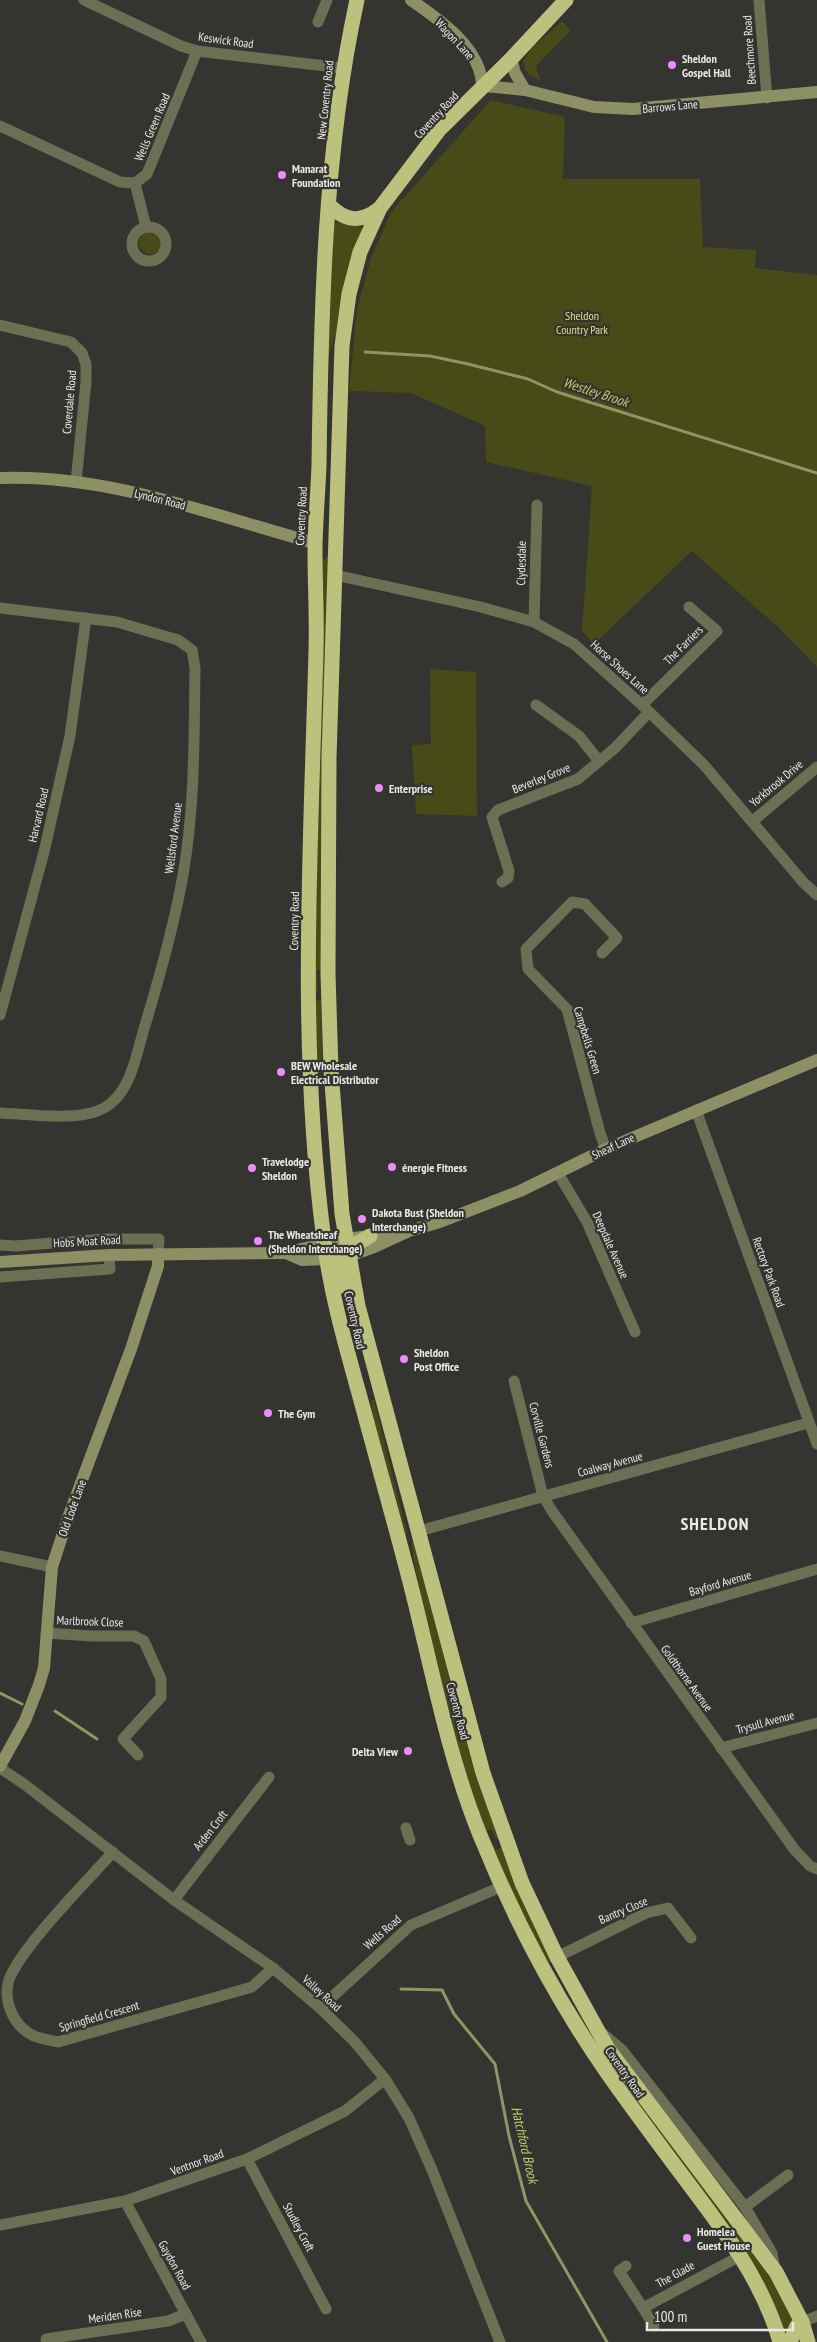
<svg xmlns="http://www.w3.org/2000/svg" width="817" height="2342" viewBox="0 0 817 2342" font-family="'PT Sans Narrow',sans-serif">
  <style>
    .green { fill: #484a18 }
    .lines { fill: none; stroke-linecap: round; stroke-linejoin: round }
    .stream { stroke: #929464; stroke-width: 3 }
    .street { stroke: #6d6f54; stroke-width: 11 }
    .secondary { stroke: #8d9065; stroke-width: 12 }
    .highway { stroke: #bcc17d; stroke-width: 15 }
    .poi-dot { fill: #eb8dfb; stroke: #343430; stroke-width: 2 }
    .labels { text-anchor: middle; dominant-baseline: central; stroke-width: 4.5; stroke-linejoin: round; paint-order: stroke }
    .street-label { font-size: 12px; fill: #e9e9e6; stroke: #343430 }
    .poi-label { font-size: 12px; font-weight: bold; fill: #e9e9e6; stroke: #343430; text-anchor: start }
    .park-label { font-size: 12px; fill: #dbe181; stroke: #343430 }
    .water-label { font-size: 14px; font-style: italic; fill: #c2c868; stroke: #343430 }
    .district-label { font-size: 18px; font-weight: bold; letter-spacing: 1px; fill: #e9e9e6; stroke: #343430 }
  </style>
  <rect width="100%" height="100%" fill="#343430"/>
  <g class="green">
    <path d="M 562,21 L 571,30 L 536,66 L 540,80 C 529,76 524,72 523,61 L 532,48 Z"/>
    <path d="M 491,100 L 565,117 L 563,179 L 700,179 L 703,247 L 756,250 L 755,268 L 817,275 L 817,667 L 779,628 L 692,551 L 594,644 L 582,631 L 592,486 L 486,462 L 485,426 L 411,393 L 349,391 L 357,309 L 371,258 L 391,212 Z"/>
    <path d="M 338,222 L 360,226 L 363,230 L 344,285 L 336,334 L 328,357 L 323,396 L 334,224 Z"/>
    <circle cx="150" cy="243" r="11"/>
    <path d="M 330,554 L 323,971 L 317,970 L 318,992 L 315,992 L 321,559 L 325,559 Z"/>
    <path d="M 430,669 L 476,672 L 477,816 L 416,814 L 412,745 L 431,744 Z"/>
    <path d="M 321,980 L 322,1072 L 316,1073 L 315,1001 L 321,1000 Z"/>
    <path d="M 371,1400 L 374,1400 L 407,1533 L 405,1538 L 372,1421 Z"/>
    <path d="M 413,1538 L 499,1838 L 496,1839 L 491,1829 L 485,1831 L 467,1782 L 434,1659 L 413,1557 L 412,1542 Z"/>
    <path d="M 492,1841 L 496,1850 L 502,1847 L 552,1961 L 546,1964 L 489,1843 Z"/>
    <path d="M 626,2084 L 764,2265 L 794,2322 L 785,2336 L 623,2087 Z"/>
  </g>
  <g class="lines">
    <g class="stream">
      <path d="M 365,352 L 430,356 L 468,364 L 528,379 L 557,392 L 817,473"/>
      <path d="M 0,1693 L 22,1704"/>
      <path d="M 55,1711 L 97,1739"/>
      <path d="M 401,1989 L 442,1990 L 454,2014 L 495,2064 L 509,2136 L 526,2201 L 607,2342"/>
    </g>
    <g class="street">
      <path d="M 84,0 L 181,46 L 197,51 L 343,68"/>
      <path d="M 759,0 L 767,98"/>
      <path d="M 318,22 L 327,0"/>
      <path d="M 0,126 L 120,182 L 135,183 L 147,174 L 197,51"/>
      <path d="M 135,183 L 146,227"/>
      <circle cx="149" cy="244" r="17"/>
      <path d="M 0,325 L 71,342 L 82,353 L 86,364 L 86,382 L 76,482"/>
      <path d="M 335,575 L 481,607 L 534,622 L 574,644 L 642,705 L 704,765 L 803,882 L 817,895"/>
      <path d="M 0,608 L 117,622 L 178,640 L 192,650 L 195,668 C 194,737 195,807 183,875 C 174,927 159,979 144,1029 C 136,1055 131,1093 104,1108 C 80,1122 29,1114 0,1113"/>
      <path d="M 534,622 L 537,505"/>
      <path d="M 536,705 L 579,736 L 599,761"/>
      <path d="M 642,705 L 717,631 L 689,607"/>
      <path d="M 753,821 L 817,767"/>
      <path d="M 502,882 L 508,878 L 509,871 L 492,817 L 498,810 L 578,779 L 615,748 L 649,712"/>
      <path d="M 602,953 L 617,938 L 585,904 L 572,902 L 526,949 L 528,969 L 567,1009 L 600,1133 L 606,1149"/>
      <path d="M 0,1015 L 44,852 L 70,736 L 86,618"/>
      <path d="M 696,1110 L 817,1444"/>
      <path d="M 558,1173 L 587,1222 L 635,1332"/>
      <path d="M 0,1245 L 15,1246 L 104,1239 L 159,1239 L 158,1254"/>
      <path d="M 0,1277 L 110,1269 L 109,1255"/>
      <path d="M 514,1381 L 543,1496 L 552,1511 L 794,1849 L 810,1866 L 817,1869"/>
      <path d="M 419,1531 L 808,1423"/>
      <path d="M 0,1556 L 52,1567"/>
      <path d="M 631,1623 L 817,1569"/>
      <path d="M 46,1633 L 93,1636 L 134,1636 L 144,1641 L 161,1679 L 161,1697 L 123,1739 L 138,1755"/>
      <path d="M 721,1748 L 817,1723"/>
      <path d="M 0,1768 L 24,1784 L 174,1900 L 273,1968 L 320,2008 L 354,2041 L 385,2079 L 409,2118 L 432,2170 L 500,2342"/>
      <path d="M 406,1828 L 410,1840"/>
      <path d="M 113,1852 C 89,1879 16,1952 8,1983 C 4,2003 14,2026 32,2035 C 40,2039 50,2040 58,2042 L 252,1987 L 273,1968"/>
      <path d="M 174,1900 L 269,1777"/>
      <path d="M 557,1957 L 646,1913 L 668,1908 L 691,1938"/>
      <path d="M 320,2008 L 411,1925 L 503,1886"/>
      <path d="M 602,2033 L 622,2050 L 745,2207 L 772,2253 L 775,2270"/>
      <path d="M 247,2159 L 326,2309"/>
      <path d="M 125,2201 L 201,2342"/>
      <path d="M 745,2207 L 788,2175"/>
      <path d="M 0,2225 L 125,2201 L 247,2159 L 345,2111 L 385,2079"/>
      <path d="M 626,2266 L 619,2271 L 643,2308 L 740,2256"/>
      <path d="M 643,2308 L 654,2326"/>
      <path d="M 802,2322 L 817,2316"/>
      <path d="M 46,2339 L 168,2321 L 186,2314"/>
    </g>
    <g class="secondary">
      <path d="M 411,0 C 440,20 483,49 482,88"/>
      <path d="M 511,59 L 515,73 L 525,90"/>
      <path d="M 484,86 L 525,90 L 594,107 L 633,109 L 817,92"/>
      <path d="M 0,478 C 108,474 212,515 315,543"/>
      <path d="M 286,1253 L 302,1260 L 327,1259 L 349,1256 L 374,1247 L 409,1231 L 440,1222 L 520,1191 L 606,1149 L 817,1060"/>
      <path d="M 0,1262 L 109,1255 L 286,1253 L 333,1241 L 397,1232"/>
      <path d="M 0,1766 L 25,1721 L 39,1685 L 44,1668 L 52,1567 L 69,1515 L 131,1349 L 158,1266 L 158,1254"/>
    </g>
    <g class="highway">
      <path d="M 357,0 C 324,151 321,311 319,465 C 318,494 315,523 315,552 C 315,584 317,617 316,650 C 311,846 298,1045 324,1240 C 331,1297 348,1353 363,1408 C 379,1468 396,1527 411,1586 C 432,1669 448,1756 480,1835 C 513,1917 558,2002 608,2074 C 634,2111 661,2147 688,2183 C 725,2232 763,2282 780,2342"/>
      <path d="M 566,0 L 511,59 L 439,130 L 380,208 L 360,252 L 349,294 L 342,346 L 329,758 L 328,974 L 331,1070 L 342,1214 L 358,1306 L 483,1773 L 522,1883 L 557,1957 L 608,2049 L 776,2272 L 802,2322 L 808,2342"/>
      <path d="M 329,205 C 346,222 361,223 379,209"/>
      <path d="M 342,1286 C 335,1253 342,1252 370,1236"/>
      <path d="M 790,2342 L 797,2326 L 802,2322"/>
    </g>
  </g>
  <g class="poi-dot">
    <circle cx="672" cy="65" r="5"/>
    <circle cx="282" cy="175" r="5"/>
    <circle cx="379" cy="788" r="5"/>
    <circle cx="281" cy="1072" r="5"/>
    <circle cx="392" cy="1167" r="5"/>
    <circle cx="252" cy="1168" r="5"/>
    <circle cx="362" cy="1219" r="5"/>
    <circle cx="258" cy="1241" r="5"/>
    <circle cx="404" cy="1359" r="5"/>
    <circle cx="268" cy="1413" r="5"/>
    <circle cx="408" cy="1751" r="5"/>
    <circle cx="687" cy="2238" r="5"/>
  </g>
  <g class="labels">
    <g class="street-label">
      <text transform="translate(455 39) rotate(47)">Wagon Lane</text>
      <text transform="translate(226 40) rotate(8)">Keswick Road</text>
      <text transform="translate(749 50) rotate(-94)">Beechmore Road</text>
      <text transform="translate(325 100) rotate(-84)">New Coventry Road</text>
      <text transform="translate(670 106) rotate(-5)">Barrows Lane</text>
      <text transform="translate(436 115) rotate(-47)">Coventry Road</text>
      <text transform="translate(152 127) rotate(-67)">Wells Green Road</text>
      <text transform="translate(69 402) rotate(-85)">Coverdale Road</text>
      <text transform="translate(160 499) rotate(14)">Lyndon Road</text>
      <text transform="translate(301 516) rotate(-87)">Coventry Road</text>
      <text transform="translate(521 563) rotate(-89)">Clydesdale</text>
      <text transform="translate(683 645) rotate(-45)">The Farriers</text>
      <text transform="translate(620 667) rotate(42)">Horse Shoes Lane</text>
      <text transform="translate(541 778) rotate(-22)">Beverley Grove</text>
      <text transform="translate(776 783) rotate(-40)">Yorkbrook Drive</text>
      <text transform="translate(38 815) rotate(-77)">Harvard Road</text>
      <text transform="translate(173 838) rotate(-83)">Wellsford Avenue</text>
      <text transform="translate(294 921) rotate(-89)">Coventry Road</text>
      <text transform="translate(588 1040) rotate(73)">Campbells Green</text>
      <text transform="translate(613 1146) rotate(-25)">Sheaf Lane</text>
      <text transform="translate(87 1241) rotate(-3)">Hobs Moat Road</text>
      <text transform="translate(611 1245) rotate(66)">Deepdale Avenue</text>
      <text transform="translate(769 1272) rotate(70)">Rectory Park Road</text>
      <text transform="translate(355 1320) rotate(77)">Coventry Road</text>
      <text transform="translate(542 1435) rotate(75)">Corville Gardens</text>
      <text transform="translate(610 1464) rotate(-15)">Coalway Avenue</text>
      <text transform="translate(72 1508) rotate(-70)">Old Lode Lane</text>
      <text transform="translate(720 1583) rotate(-16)">Bayford Avenue</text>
      <text transform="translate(90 1621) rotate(2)">Marlbrook Close</text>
      <text transform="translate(687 1678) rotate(54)">Goldthorne Avenue</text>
      <text transform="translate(458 1711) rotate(75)">Coventry Road</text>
      <text transform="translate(765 1722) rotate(-15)">Trysull Avenue</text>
      <text transform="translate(210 1830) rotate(-52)">Arden Croft</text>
      <text transform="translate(623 1910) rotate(-23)">Bantry Close</text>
      <text transform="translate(382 1932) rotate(-41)">Wells Road</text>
      <text transform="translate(322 1993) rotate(42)">Valley Road</text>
      <text transform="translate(99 2016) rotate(-16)">Springfield Crescent</text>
      <text transform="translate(625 2072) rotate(55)">Coventry Road</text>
      <text transform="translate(197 2162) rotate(-20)">Ventnor Road</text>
      <text transform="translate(299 2227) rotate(62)">Studley Croft</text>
      <text transform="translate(175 2265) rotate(61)">Gaydon Road</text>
      <text transform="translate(675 2274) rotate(-29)">The Glade</text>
      <text transform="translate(115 2315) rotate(-8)">Meriden Rise</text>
    </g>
    <g class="poi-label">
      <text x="682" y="58">Sheldon<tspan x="682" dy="14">Gospel Hall</tspan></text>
      <text x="292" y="168">Manarat<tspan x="292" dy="14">Foundation</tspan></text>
      <text x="389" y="788">Enterprise</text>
      <text x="291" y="1065">BEW Wholesale<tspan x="291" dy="14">Electrical Distributor</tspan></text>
      <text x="262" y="1161">Travelodge<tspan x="262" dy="14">Sheldon</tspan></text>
      <text x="402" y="1167">énergie Fitness</text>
      <text x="372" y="1212">Dakota Bust (Sheldon<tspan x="372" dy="14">Interchange)</tspan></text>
      <text x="268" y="1234">The Wheatsheaf<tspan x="268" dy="14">(Sheldon Interchange)</tspan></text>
      <text x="414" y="1352">Sheldon<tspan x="414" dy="14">Post Office</tspan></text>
      <text x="278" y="1413">The Gym</text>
      <text x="398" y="1751" text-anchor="end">Delta View</text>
      <text x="697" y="2231">Homelea<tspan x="697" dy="14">Guest House</tspan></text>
    </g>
    <g class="park-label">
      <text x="582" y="315">Sheldon<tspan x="582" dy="14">Country Park</tspan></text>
    </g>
    <g class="water-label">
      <text transform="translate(596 392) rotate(18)">Westley Brook</text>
      <text transform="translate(525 2145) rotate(77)">Hatchford Brook</text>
    </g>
    <g class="district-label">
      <text x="715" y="1523">SHELDON</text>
    </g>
  </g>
  <path d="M647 2322v8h146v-8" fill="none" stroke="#e9e9e6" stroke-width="2.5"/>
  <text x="654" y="2322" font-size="15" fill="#e9e9e6" stroke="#343430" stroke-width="4" paint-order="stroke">100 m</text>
</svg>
